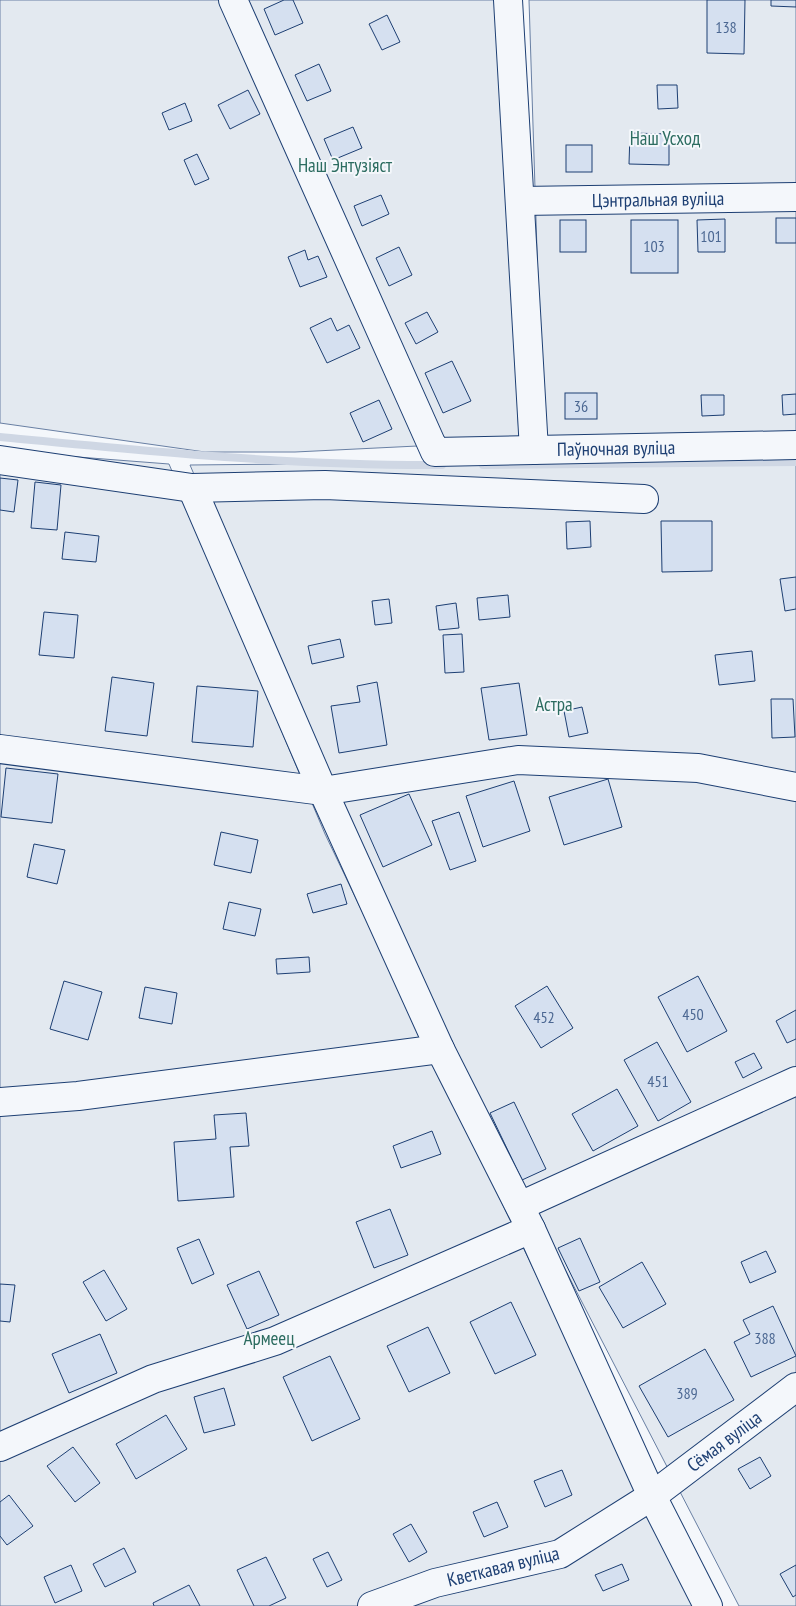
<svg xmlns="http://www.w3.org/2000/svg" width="796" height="1606" viewBox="0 0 796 1606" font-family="'PT Sans Narrow',sans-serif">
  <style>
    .green { fill: #e3e9f0; stroke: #687fa3 }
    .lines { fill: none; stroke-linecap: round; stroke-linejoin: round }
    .stream { stroke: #cfd7e4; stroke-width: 8 }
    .building { fill: #d5e0f0; stroke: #1d3f73 }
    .minor-casing { stroke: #1d3f73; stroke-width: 30 }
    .minor { stroke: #f4f7fb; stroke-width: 28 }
    .labels { text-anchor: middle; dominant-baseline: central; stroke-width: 4; stroke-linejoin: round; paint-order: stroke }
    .number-label { font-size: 16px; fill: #4b6792 }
    .park-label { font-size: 19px; fill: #2c6c60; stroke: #f4f7fb }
    .street-label { font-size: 19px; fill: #1d3f73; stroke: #f4f7fb }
  </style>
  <rect width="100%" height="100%" fill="#f4f7fb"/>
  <g class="green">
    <path d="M 0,0 L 503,0 L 519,441 L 295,452 L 205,452 L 0,423 Z"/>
    <path d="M 529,0 L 796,0 L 796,433 L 543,438 Z"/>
    <path d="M 0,451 L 169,464 L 325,834 L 695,1606 L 0,1606 Z"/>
    <path d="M 796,459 L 796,1606 L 739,1606 L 522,1186 L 426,1017 L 190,465 Z"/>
  </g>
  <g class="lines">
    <g class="stream">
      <path d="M 0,437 C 147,451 294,466 442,465"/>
      <path d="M 483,465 L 796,462"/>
    </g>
  </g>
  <g class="building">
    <path d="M 284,0 L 293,0 L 303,23 L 275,35 L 264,9 Z"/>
    <path d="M 707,0 L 745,0 L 744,54 L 707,53 Z"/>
    <path d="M 771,0 L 796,0 L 796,7 L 771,6 Z"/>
    <path d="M 387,15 L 400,42 L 382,50 L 369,24 Z"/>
    <path d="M 319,64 L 331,91 L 307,101 L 295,75 Z"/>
    <path d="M 657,85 L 677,85 L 678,108 L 658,109 Z"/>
    <path d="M 248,90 L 260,114 L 230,129 L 218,105 Z"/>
    <path d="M 185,103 L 192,121 L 169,130 L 162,113 Z"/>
    <path d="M 353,127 L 362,148 L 333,160 L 324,139 Z"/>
    <path d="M 630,133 L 669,134 L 669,165 L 629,164 Z"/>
    <rect x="566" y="145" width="26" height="27"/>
    <path d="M 197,154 L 209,179 L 195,185 L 184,160 Z"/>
    <path d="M 381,195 L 389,214 L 362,226 L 354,206 Z"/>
    <rect x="776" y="218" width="20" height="25"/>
    <path d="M 725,219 L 725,252 L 698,252 L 697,220 Z"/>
    <rect x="560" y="220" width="26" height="32"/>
    <rect x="631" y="220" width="47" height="53"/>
    <path d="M 399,247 L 412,275 L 389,286 L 376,258 Z"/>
    <path d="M 305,250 L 308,260 L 318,256 L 327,277 L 300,287 L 288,257 Z"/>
    <path d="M 427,312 L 438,332 L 416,344 L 405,323 Z"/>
    <path d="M 331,318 L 337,331 L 349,325 L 360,348 L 327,363 L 310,328 Z"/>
    <path d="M 452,361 L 471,401 L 443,413 L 425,373 Z"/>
    <rect x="565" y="393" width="32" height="26"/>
    <path d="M 796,394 L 796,414 L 783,415 L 782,395 Z"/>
    <path d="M 701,395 L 724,395 L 724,415 L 702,416 Z"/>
    <path d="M 379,400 L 392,429 L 363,442 L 350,413 Z"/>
    <path d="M 0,478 L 18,480 L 14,512 L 0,510 Z"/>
    <path d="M 35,482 L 61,485 L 57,530 L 31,528 Z"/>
    <path d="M 590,521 L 591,547 L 567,549 L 566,522 Z"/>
    <path d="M 661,521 L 712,521 L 712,571 L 662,572 Z"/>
    <path d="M 65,532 L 99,536 L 96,562 L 62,559 Z"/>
    <path d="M 796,577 L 796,609 L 785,611 L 780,579 Z"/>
    <path d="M 508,595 L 510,617 L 479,620 L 477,598 Z"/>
    <path d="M 389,599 L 392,623 L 375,625 L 372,601 Z"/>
    <path d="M 456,603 L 459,628 L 439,630 L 436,606 Z"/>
    <path d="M 44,612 L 78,615 L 74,658 L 39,655 Z"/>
    <path d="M 462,634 L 464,672 L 445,673 L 443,635 Z"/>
    <path d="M 340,639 L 344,657 L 312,664 L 308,646 Z"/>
    <path d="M 752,651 L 755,681 L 719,685 L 715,655 Z"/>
    <path d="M 112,677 L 154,683 L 147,736 L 105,731 Z"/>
    <path d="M 377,682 L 387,745 L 339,753 L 331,706 L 360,702 L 357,686 Z"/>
    <path d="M 519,683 L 527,735 L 489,740 L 481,688 Z"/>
    <path d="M 197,686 L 258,691 L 253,747 L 192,742 Z"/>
    <path d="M 771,699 L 793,699 L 795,737 L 772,738 Z"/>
    <path d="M 582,707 L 588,733 L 569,737 L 564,711 Z"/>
    <path d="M 6,768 L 58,774 L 52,823 L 1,817 Z"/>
    <path d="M 608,779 L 622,827 L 564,845 L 549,797 Z"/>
    <path d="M 514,781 L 530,831 L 483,847 L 466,796 Z"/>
    <path d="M 409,794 L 432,845 L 383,867 L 360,815 Z"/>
    <path d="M 459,812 L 476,861 L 450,870 L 432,821 Z"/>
    <path d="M 221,832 L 258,840 L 251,873 L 214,865 Z"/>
    <path d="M 34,844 L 65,850 L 57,884 L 27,877 Z"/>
    <path d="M 341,884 L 347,904 L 313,913 L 307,894 Z"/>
    <path d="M 229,902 L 261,909 L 255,936 L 223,929 Z"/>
    <path d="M 309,957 L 310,972 L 277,974 L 276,959 Z"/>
    <path d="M 698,976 L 727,1031 L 687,1052 L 658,997 Z"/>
    <path d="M 64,981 L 102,992 L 88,1040 L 50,1029 Z"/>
    <path d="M 547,986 L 573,1028 L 541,1048 L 515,1006 Z"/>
    <path d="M 145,987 L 177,993 L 172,1024 L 139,1018 Z"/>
    <path d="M 796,1010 L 796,1039 L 787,1043 L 776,1021 Z"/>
    <path d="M 657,1042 L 691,1102 L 658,1121 L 624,1060 Z"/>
    <path d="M 754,1053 L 762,1068 L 743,1078 L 735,1062 Z"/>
    <path d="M 617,1089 L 638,1126 L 593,1151 L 572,1114 Z"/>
    <path d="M 514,1102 L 546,1169 L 522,1180 L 490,1113 Z"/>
    <path d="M 246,1113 L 249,1146 L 230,1147 L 234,1197 L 178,1201 L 174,1142 L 216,1139 L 214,1115 Z"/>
    <path d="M 432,1131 L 441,1154 L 401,1168 L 393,1146 Z"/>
    <path d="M 390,1209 L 408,1255 L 374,1268 L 356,1222 Z"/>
    <path d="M 580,1238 L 600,1282 L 579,1291 L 558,1248 Z"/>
    <path d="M 199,1239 L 214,1274 L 192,1284 L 177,1248 Z"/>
    <path d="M 766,1251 L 776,1272 L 750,1283 L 741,1262 Z"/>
    <path d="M 642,1262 L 666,1304 L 623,1328 L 599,1287 Z"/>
    <path d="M 104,1270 L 127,1309 L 106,1321 L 83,1282 Z"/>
    <path d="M 259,1271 L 279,1315 L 247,1329 L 227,1285 Z"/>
    <path d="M 0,1284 L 15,1285 L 10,1322 L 0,1321 Z"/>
    <path d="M 511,1302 L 536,1355 L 495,1374 L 470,1322 Z"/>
    <path d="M 773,1306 L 796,1356 L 751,1377 L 734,1342 L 750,1334 L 743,1320 Z"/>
    <path d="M 428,1327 L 450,1373 L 409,1392 L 387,1346 Z"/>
    <path d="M 100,1334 L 117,1373 L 69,1393 L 52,1354 Z"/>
    <path d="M 705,1349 L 734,1400 L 668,1437 L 639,1386 Z"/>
    <path d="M 330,1356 L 360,1419 L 312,1441 L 283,1377 Z"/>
    <path d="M 224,1388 L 235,1425 L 204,1433 L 194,1397 Z"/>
    <path d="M 166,1415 L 187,1449 L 136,1479 L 116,1444 Z"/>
    <path d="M 73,1447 L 100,1483 L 75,1502 L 47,1466 Z"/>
    <path d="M 760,1457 L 771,1476 L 750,1489 L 738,1469 Z"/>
    <path d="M 562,1470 L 572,1495 L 545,1507 L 534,1481 Z"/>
    <path d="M 9,1495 L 33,1526 L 7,1545 L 0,1536 L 0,1502 Z"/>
    <path d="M 497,1502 L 508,1527 L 484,1537 L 473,1512 Z"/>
    <path d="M 411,1524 L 427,1552 L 409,1562 L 393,1534 Z"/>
    <path d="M 124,1548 L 136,1572 L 105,1587 L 93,1564 Z"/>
    <path d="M 328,1552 L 342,1580 L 327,1587 L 313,1559 Z"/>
    <path d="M 266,1557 L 286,1598 L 269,1606 L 254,1606 L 237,1570 Z"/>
    <path d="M 622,1564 L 629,1580 L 603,1591 L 595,1575 Z"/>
    <path d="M 71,1565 L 82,1591 L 55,1603 L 44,1577 Z"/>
    <path d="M 796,1565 L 796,1595 L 793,1597 L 780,1574 Z"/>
    <path d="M 189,1585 L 200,1606 L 154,1606 L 153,1603 Z"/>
  </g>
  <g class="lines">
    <defs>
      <g id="minor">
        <path d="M 233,0 L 435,452 L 796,445"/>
        <path d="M 508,0 L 534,450"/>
        <path d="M 520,201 L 796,197"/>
        <path d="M 0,460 L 192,488 L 325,485 L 644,499"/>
        <path d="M 192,488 L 323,791 L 440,1049 L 531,1229 L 652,1496 L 708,1606"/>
        <path d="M 0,749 L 323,791 L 518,760 L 698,768 L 796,787"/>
        <path d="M 0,1102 L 78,1096 L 440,1049"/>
        <path d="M 520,1206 L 796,1081"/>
        <path d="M 0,1447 L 153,1379 L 275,1341 L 531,1229"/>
        <path d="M 372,1606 L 435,1583 L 560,1554 L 652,1496 L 796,1387"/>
      </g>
    </defs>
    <use href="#minor" class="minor-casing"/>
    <use href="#minor" class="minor"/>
  </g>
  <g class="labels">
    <g class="number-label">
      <text x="726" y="27">138</text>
      <text x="711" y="236">101</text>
      <text x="654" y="246">103</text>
      <text x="581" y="406">36</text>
      <text x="693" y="1014">450</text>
      <text x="544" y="1017">452</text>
      <text x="658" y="1081">451</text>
      <text x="765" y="1338">388</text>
      <text x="687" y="1393">389</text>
    </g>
    <g class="park-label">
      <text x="665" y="138">Наш Усход</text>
      <text x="345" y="165">Наш Энтузіяст</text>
      <text x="554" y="704">Астра</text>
      <text x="269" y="1338">Армеец</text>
    </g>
    <g class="street-label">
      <text transform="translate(658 199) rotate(-1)">Цэнтральная вуліца</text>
      <text transform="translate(616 448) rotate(-1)">Паўночная вуліца</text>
      <text transform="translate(724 1441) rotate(-37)">Сёмая вуліца</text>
      <text transform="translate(503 1566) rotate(-14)">Кветкавая вуліца</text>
    </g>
  </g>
</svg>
